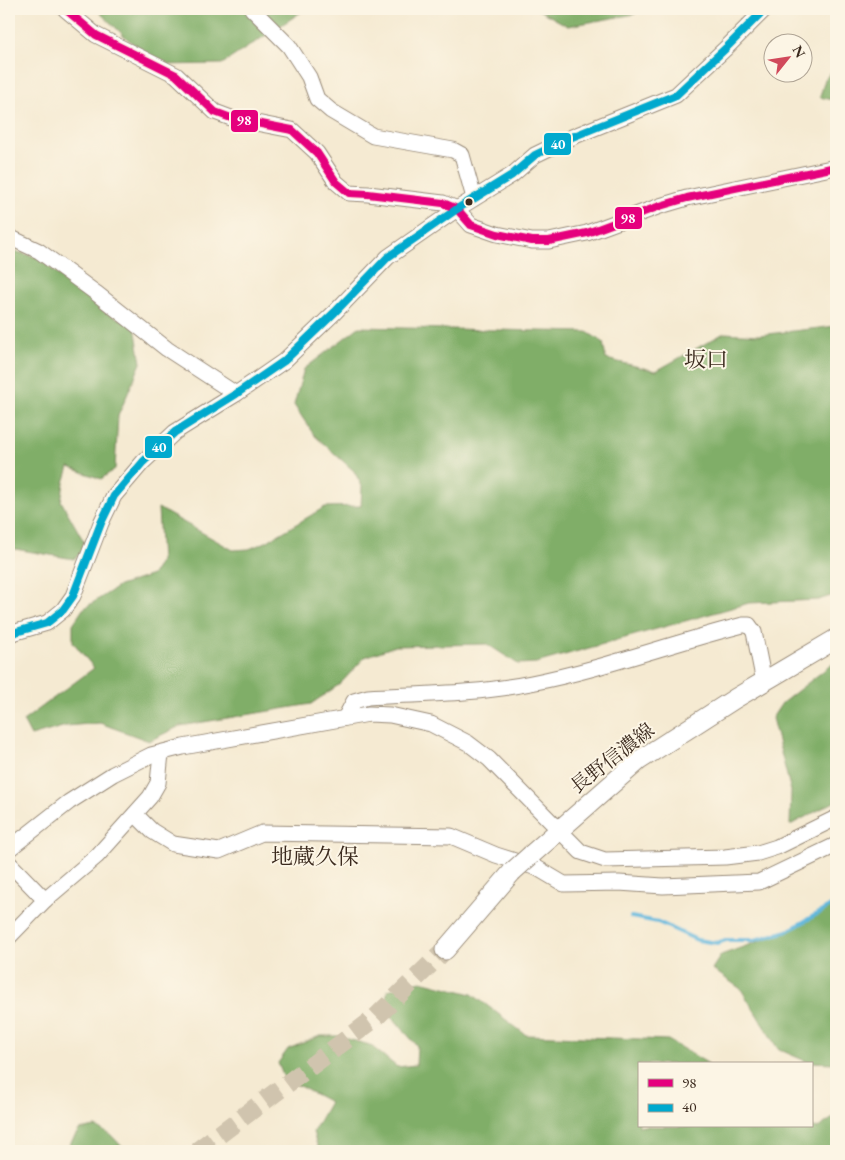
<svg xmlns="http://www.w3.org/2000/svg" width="845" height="1160" viewBox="0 0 845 1160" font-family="'EB Garamond','Noto Serif JP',serif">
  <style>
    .forest { fill: #80ae67; stroke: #5e6c42 }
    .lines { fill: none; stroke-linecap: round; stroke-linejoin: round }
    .stream { stroke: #61b8de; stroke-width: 4 }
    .major-tunnel { stroke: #d0c4ae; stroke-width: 19; stroke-dasharray: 19 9; stroke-linecap: butt }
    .minor-casing { stroke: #988a78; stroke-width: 17 }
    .major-casing { stroke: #988a78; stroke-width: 21 }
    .minor { stroke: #fff; stroke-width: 15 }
    .major { stroke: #fff; stroke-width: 19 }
    .major-bridge-casing { stroke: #988a78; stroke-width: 21; stroke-linecap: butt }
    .major-bridge { stroke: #fff; stroke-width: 19 }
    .bus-1-casing { stroke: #fcf5e5; stroke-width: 11 }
    .bus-2-casing { stroke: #fcf5e5; stroke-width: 11 }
    .bus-1 { stroke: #e5007d; stroke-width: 8 }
    .bus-2 { stroke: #00a9ce; stroke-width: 8 }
    .bus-dot { fill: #3b2a1e; stroke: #fcf5e5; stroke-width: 2 }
    .labels { text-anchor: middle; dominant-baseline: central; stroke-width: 4; stroke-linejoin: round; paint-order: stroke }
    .street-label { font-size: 20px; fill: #3b2a1e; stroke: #fcf5e5 }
    .quarter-label { font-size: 22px; fill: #3b2a1e; stroke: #fcf5e5 }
    .line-badge { stroke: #fcf5e5; stroke-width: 2 }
    .badge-label { font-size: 14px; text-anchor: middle; font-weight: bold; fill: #fff }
  </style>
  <rect width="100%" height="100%" fill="#fcf5e5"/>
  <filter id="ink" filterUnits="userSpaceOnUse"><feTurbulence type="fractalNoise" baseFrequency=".02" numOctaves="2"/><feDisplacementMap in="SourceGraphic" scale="10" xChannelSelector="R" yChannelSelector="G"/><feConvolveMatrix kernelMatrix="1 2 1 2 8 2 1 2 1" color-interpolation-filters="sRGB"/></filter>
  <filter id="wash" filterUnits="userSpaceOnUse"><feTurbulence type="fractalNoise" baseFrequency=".0096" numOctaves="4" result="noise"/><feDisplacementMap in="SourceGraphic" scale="20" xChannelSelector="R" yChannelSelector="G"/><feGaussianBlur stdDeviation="1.12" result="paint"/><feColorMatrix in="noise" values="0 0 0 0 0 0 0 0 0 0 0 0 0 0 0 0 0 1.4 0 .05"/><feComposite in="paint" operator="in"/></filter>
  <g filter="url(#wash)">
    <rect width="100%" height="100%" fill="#f5ead2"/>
    <g class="forest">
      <path d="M 96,9 L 306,9 L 222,64 L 155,65 Z"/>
      <path d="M 537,9 L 636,9 L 635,14 L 568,26 Z"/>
      <path d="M 836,67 L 836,101 L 820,97 L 825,79 Z"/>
      <path d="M 9,250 L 37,257 L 103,311 L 135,326 L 141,363 L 118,416 L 115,469 L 101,479 L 69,467 L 64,483 L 61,501 L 87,547 L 74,559 L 9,548 Z"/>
      <path d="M 836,326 L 836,593 L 834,595 L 818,600 L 749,603 L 536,663 L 518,664 L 487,644 L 395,646 L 365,657 L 340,684 L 311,704 L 180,726 L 149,741 L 100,723 L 66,726 L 31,736 L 23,721 L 94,668 L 73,642 L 73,624 L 83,609 L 119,586 L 152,575 L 161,561 L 158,508 L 233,550 L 249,549 L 266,542 L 325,507 L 361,506 L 362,486 L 354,471 L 314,435 L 294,405 L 304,369 L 359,327 L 587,332 L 603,342 L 606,359 L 656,371 L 724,333 L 759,335 Z"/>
      <path d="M 836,661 L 836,801 L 790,825 L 791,791 L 772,718 L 782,703 Z"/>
      <path d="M 836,903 L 836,1063 L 808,1062 L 778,1049 L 741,989 L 712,969 L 721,955 L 790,930 Z"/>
      <path d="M 421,981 L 472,994 L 526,1035 L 668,1040 L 709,1064 L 639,1064 L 639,1126 L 818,1128 L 836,1116 L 836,1151 L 319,1151 L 313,1132 L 330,1102 L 284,1078 L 278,1063 L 288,1049 L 320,1036 L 337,1036 L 370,1045 L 397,1067 L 416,1065 L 417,1046 L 384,1007 L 388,990 Z"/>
      <path d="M 96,1127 L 111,1135 L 126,1151 L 65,1151 L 79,1130 Z"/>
    </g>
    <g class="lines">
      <path class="stream" d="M 631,917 L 658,922 L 697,940 L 717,943 L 726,940 L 755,940 L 788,931 L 836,903"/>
    </g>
  </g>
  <g filter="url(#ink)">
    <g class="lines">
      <path class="major-tunnel" d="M 197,1151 L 374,1019 L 445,950"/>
      <defs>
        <g id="minor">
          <path d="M 65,9 L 96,35 L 176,75 L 215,112 L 231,118 L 292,130 L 317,153 L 336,182 L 349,193 L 368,194 L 443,203 L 457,209 L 471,225 L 497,234 L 532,241 L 549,241 L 587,233 L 660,206 L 687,198 L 836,167"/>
          <path d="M 252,9 L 289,46 L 309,77 L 317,99 L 331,111 L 373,136 L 453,150 L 462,155 L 474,198"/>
          <path d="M 9,237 L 39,251 L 96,293 L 167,349 L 236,394"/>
          <path d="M 9,634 L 47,623 L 63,610 L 73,596 L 101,523 L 114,496 L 143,462 L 175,432 L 236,394 L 284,361 L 335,312 L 388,257 L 457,209 L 512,175 L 535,155 L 572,137 L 676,95 L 726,48 L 765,9"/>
          <path d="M 345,718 L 354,701 L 368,697 C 423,694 477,694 531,683 C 603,669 672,643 743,625 L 749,625 L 754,632 L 764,682"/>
          <path d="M 135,814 L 152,831 L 173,844 L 219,851 L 262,833 L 451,836 L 496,855 L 537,868 L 564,884 L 619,883 L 663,886 L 759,882 L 836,845"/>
          <path d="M 9,849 L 69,802 L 113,774 L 151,755 L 183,747 L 369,714 L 390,715 L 431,724 L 468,743 L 489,759 L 581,852 L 605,860 L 725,857 L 758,853 L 777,847 L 836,818"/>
          <path d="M 9,863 L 45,900 L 9,937"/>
          <path d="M 45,900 L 97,856 L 150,797 L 158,783 L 161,753"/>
        </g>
        <g id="major">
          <path d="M 531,855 L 638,761 L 736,698 L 836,639"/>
          <path d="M 445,950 L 512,872"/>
        </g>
      </defs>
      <use href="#minor" class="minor-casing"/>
      <use href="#major" class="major-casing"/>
      <use href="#minor" class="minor"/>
      <use href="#major" class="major"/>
      <defs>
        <path id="major-bridge" d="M 512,872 L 531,855"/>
      </defs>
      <use href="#major-bridge" class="major-bridge-casing"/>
      <use href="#major-bridge" class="major-bridge"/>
      <defs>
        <path id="bus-1" d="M 65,9 L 96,35 L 176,75 L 215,112 L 231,118 L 292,130 L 317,153 L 336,182 L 349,193 L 368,194 L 443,203 L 457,209 L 471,225 L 497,234 L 532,241 L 549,241 L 587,233 L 660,206 L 687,198 L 836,167"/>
        <path id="bus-2" d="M 9,634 L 47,623 L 63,610 L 73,596 L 101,523 L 114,496 L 143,462 L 175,432 L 236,394 L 284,361 L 335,312 L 388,257 L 457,209 L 512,175 L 535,155 L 572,137 L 676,95 L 726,48 L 765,9"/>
      </defs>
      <use href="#bus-1" class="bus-1-casing"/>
      <use href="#bus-2" class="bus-2-casing"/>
      <use href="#bus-1" class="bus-1"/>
      <use href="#bus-2" class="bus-2"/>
    </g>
  </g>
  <circle class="bus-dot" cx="469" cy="202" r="4.5"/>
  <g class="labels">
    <g class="street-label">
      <text transform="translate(612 758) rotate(-38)">長野信濃線</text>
    </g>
    <g class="quarter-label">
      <text x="706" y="359">坂口</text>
      <text x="315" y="856">地蔵久保</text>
    </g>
  </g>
  <g class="line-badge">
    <rect x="230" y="109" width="29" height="24" rx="5" fill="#e5007d"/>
    <rect x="543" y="132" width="29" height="24" rx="5" fill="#00a9ce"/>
    <rect x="614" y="206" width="29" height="24" rx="5" fill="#e5007d"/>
    <rect x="144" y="435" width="29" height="24" rx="5" fill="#00a9ce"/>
  </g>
  <g class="badge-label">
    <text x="244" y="125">98</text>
    <text x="558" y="149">40</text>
    <text x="628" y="223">98</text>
    <text x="159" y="452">40</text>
  </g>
  <rect width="845" height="1160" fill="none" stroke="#fcf5e5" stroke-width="30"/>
  <rect x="638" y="1062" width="175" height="65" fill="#fcf5e5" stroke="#afa495"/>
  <rect x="648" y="1079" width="25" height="8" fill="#e5007d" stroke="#afa495"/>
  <text x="682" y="1088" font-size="15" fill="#3b2a1e">98</text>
  <rect x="648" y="1104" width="25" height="8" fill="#00a9ce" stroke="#afa495"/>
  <text x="682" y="1112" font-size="15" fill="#3b2a1e">40</text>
  <g transform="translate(788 58) rotate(60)"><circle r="24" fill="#fcf5e5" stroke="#afa495"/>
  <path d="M0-4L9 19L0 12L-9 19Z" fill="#d1495b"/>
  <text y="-8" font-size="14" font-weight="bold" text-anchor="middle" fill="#3b2a1e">N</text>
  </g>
</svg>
